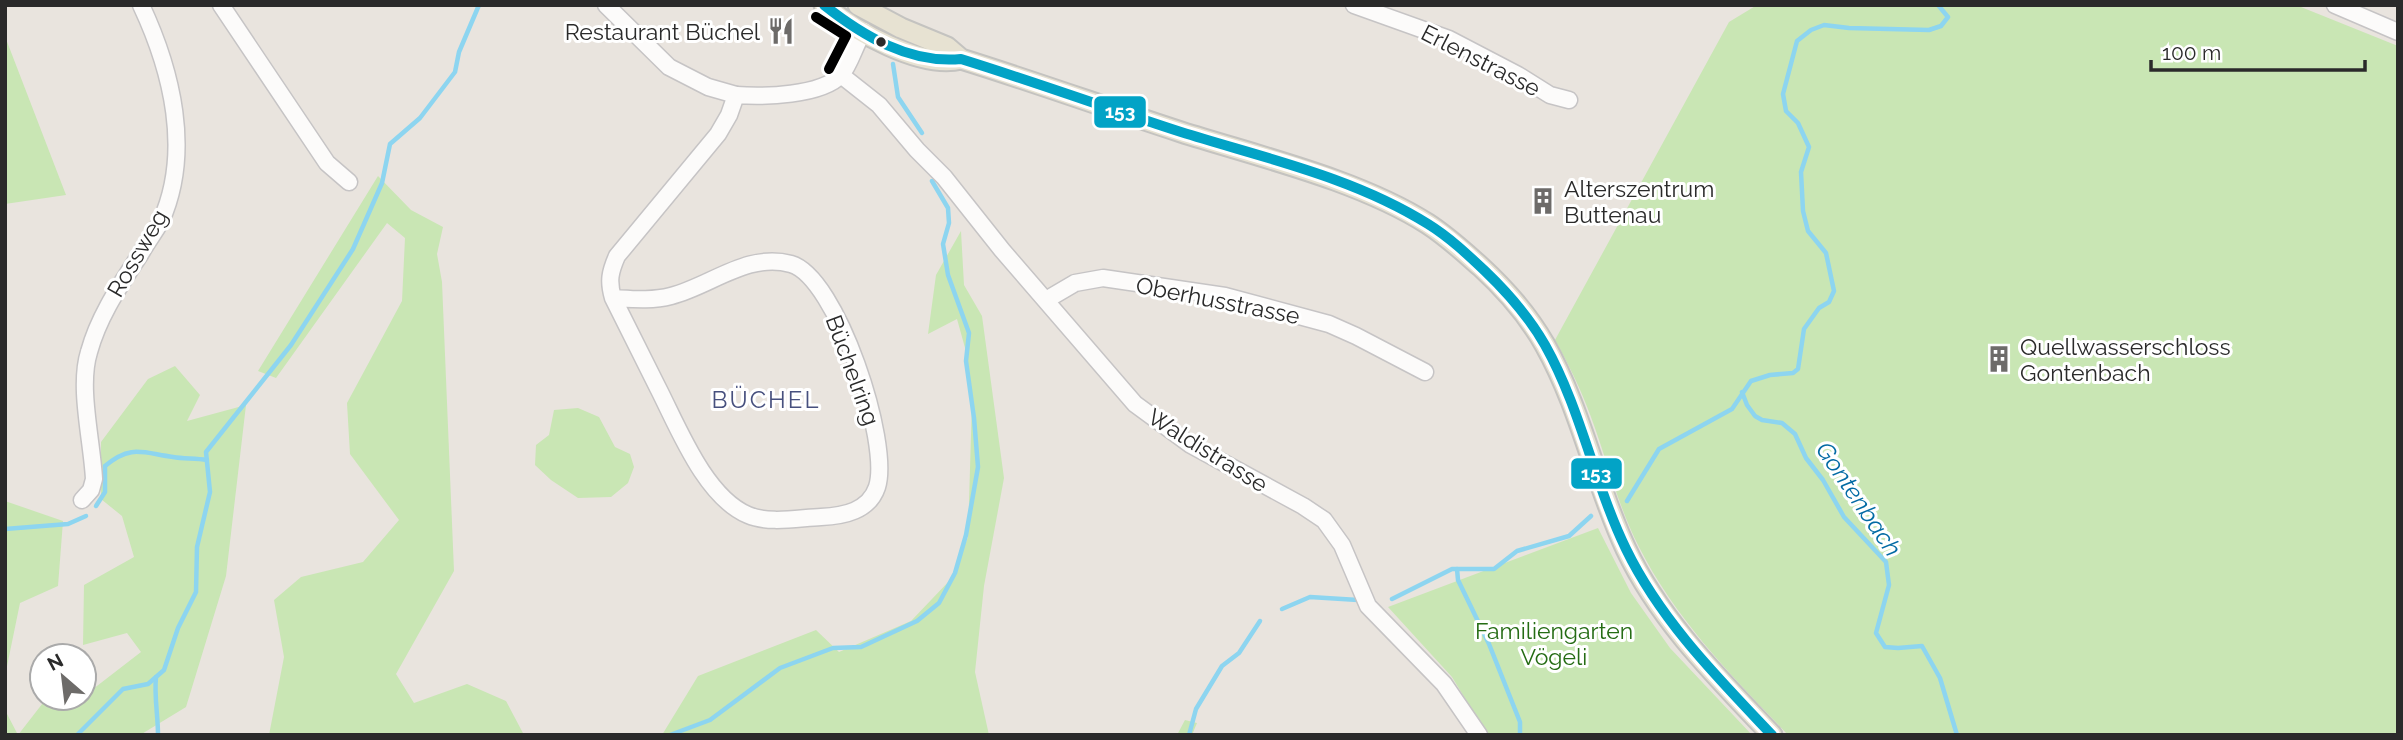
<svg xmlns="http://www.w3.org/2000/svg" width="2403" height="740" viewBox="0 0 2403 740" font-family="Raleway,sans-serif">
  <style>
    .green { fill: #c9e6b4 }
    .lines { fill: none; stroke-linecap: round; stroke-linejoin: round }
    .stream { stroke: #8dd5f0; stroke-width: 4.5 }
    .minor-casing { stroke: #c6c4c5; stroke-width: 19 }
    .major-casing { stroke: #c4c3c0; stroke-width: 23 }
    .minor { stroke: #fcfbfa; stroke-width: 16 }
    .major { stroke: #e7e2d2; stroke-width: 19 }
    .bus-1-casing { stroke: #fff; stroke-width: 16 }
    .bus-2-casing { stroke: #fff; stroke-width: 16 }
    .bus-1 { stroke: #02a3c6; stroke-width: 10 }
    .bus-2 { stroke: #000; stroke-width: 10 }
    .bus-dot { fill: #2a2a2a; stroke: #fff; stroke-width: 2.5 }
    .labels { text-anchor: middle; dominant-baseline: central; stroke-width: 6; stroke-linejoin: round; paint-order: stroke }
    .poi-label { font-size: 23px; fill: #2a2a2a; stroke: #fff; text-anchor: start }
    .street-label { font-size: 23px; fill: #2a2a2a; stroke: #fff }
    .park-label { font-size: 23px; fill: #256c14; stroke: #fff }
    .neighbourhood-label { font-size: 24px; letter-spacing: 2px; fill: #47507e; stroke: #fff }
    .water-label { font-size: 24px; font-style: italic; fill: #036ba4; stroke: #fff }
    .line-badge { stroke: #fff; stroke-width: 2.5 }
    .badge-label { font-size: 19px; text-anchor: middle; font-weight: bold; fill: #fff }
  </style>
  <rect width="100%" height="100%" fill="#e9e4de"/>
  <g class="green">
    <path d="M 1757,5 L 2296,5 L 2398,46 L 2398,735 L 1788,735 C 1732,676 1676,620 1639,547 C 1618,506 1607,460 1591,417 C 1581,390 1569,365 1555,340 L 1729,22 Z"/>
    <path d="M 5,39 L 6,39 L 66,195 L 5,204 Z"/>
    <path d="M 378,176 L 411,210 L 443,227 L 437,254 L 442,282 L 454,571 L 396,674 L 414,703 L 467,684 L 506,701 L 524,735 L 269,735 L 284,657 L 274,600 L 301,577 L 363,562 L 399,520 L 350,454 L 347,403 L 402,301 L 405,238 L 387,223 L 276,378 L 258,371 Z"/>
    <path d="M 961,231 L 964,285 L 982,316 L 1004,478 L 984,586 L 975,672 L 989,735 L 662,735 L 698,676 L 816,630 L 839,652 L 911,621 L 952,578 L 968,537 L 972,401 L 967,355 L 957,319 L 928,334 L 936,275 Z"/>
    <path d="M 175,366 L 200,395 L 187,421 L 246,405 L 226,576 L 186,707 L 140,735 L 5,735 L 5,710 L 18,735 L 46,699 L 72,705 L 84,698 L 84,696 L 141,652 L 127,633 L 83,645 L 84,585 L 134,557 L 122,516 L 101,499 L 101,442 L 148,379 Z"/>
    <path d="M 578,408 L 599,417 L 615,447 L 630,454 L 634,467 L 628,483 L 611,497 L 578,498 L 551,480 L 535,465 L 536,445 L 549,435 L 554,410 Z"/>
    <path d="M 5,501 L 63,521 L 58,586 L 20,603 L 5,676 Z"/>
    <path d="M 1598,528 L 1631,593 L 1670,648 L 1752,735 L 1487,735 L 1452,677 L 1388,607 Z"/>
    <path d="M 1185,720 L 1197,723 L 1192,735 L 1177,735 Z"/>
  </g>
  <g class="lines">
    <g class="stream">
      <path d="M 893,64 L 898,97 L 922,133"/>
      <path d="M 1742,392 L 1747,405 L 1755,416 L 1762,420 L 1782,423 L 1795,434 L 1806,458 L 1823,480 L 1844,517 L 1886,562 L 1889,585 L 1876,633 L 1885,647 L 1898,648 L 1922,646 L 1940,678 L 1957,735"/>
      <path d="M 1627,501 L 1659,449 L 1732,409 L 1751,381 L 1770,375 L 1793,373 L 1798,369 L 1804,329 L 1819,308 L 1829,302 L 1834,291 L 1826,253 L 1808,231 L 1803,211 L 1801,172 L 1809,147 L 1798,123 L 1786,111 L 1783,94 L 1797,41 L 1811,30 L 1824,25 L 1849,28 L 1929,30 L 1941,26 L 1948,17 L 1938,5"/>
      <path d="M 96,506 L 105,492 L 105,466 C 131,444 143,453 173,457 C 184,459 195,458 207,460"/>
      <path d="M 5,529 L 68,524 L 86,516"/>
      <path d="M 1457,569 L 1458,580 L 1489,644 L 1520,722 L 1520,735"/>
      <path d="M 1392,599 L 1452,569 L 1494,569 L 1517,551 L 1569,536 L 1591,516"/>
      <path d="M 1282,609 L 1310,597 L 1358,600"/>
      <path d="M 156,677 C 154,696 158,715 158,735"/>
      <path d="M 77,735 L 123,689 L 148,684 L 164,670 L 178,628 L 196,592 L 197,547 L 210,492 L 206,452 L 291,345 L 353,249 L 382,183 L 390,144 L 420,118 L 455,72 L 459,52 L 479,5"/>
      <path d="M 670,735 L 710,720 L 780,668 L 833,648 L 861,647 L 917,621 L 939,603 L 955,573 L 966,535 L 978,467 L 974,418 L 966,361 L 969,333 L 948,275 L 943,244 L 949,223 L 948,208 L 932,181"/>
      <path d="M 1189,735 L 1196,709 L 1222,666 L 1239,653 L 1260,621"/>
    </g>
    <defs>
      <g id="minor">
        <path d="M 221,5 L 327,163 L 349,182"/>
        <path d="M 606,5 L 669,67 L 708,87 L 736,95"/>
        <path d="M 1354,5 L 1449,39 L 1518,75 L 1550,95 L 1569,100"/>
        <path d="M 2335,5 L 2398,32"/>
        <path d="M 841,75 L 879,105 L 917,150 L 944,177 L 1002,250 L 1135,404 L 1191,445 L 1303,506 L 1324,520 L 1342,545 L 1368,606 L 1444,684 L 1479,735"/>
        <path d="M 613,298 C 632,299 652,301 671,296 C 711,286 747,252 791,264 C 837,277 891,443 877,487 C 869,511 844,516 821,517 C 798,518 769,524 748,515 C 705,497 678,427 658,388 C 643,358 628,328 613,298 C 608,281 610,272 617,256 L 718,134 L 729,115 L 736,95 C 763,97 821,96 841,75 C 851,63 855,44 864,31"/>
        <path d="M 1046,300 L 1075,283 L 1103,278 L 1225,296 L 1329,324 L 1356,336 L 1425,372"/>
        <path d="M 82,500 L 91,490 L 94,479 C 92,440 78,387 89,352 C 99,315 121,284 141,253 C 147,242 155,232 161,221 C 192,152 172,71 141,5"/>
      </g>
      <g id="major">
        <path d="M 824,5 C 854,31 921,69 961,59"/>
        <path d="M 858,5 L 901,28 L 947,47 L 961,59 C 1035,82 1107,108 1181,132 C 1260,157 1359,180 1428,224 C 1448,237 1464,252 1481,267 C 1506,290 1528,315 1545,345 C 1581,409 1595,483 1626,549 C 1660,621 1718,678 1772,735"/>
      </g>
    </defs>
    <use href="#minor" class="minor-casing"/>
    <use href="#major" class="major-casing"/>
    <use href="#minor" class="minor"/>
    <use href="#major" class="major"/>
    <defs>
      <path id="bus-1" d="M 824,5 C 863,36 910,64 961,59 C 1035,82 1107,108 1181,132 C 1264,158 1353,177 1428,224 C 1449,237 1467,254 1485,271 C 1508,293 1529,317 1545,345 C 1581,409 1594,483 1626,549 C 1661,621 1718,678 1772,735"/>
      <path id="bus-2" d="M 816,17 L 846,36 L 829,69"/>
    </defs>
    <use href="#bus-1" class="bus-1-casing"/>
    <use href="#bus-2" class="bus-2-casing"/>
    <use href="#bus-1" class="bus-1"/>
    <use href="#bus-2" class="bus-2"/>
  </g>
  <defs>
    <symbol id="restaurant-bare" viewBox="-9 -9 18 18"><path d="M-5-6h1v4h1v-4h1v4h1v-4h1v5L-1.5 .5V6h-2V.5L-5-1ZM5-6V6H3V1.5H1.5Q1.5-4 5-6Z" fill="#6d6b69" stroke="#fff" stroke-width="2.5" paint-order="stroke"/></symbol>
    <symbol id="building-bare" viewBox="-9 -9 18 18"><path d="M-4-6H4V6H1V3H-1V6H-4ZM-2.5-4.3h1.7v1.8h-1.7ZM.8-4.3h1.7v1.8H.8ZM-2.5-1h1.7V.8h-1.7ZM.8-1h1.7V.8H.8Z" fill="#6d6b69" stroke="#fff" stroke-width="2.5" paint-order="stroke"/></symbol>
  </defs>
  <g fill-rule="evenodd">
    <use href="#restaurant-bare" x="762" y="12" width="38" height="38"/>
    <use href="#building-bare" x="1524" y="182" width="38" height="38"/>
    <use href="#building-bare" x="1980" y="340" width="38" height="38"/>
  </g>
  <circle class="bus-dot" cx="881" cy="42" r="6"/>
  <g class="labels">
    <g class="poi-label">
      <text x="760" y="31" text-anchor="end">Restaurant Büchel</text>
      <text x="1564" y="188">Alterszentrum<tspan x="1564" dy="26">Buttenau</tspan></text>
      <text x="2020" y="346">Quellwasserschloss<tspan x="2020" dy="26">Gontenbach</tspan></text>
    </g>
    <g class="street-label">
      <text transform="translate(1481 60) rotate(27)">Erlenstrasse</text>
      <text transform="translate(137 253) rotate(-60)">Rossweg</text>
      <text transform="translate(1218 300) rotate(11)">Oberhusstrasse</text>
      <text transform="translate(853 370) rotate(70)">Büchelring</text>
      <text transform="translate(1208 450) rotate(32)">Waldistrasse</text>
    </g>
    <g class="park-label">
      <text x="1554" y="630">Familiengarten<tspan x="1554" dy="26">Vögeli</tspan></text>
    </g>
    <g class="neighbourhood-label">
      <text x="766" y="399">BÜCHEL</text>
    </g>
    <g class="water-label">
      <text transform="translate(1859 499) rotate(56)">Gontenbach</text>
    </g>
  </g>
  <g class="line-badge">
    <rect x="1093" y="95" width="54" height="34" rx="7" fill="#02a3c6"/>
    <rect x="1570" y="457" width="53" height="33" rx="7" fill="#02a3c6"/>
  </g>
  <g class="badge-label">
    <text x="1120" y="118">153</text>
    <text x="1596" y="480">153</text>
  </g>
  <rect width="2403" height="740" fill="none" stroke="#2a2a2a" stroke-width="14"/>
  <g transform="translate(63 677) rotate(332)"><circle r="33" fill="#ffffff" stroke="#aaaaaa" stroke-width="2"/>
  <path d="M0-5L12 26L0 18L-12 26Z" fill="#6d6b69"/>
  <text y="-10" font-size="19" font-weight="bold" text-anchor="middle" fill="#2a2a2a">N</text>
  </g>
  <path d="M2151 60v10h214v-10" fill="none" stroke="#2a2a2a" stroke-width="3.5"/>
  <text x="2162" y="60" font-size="21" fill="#2a2a2a" stroke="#ffffff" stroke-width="5" paint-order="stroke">100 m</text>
</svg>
